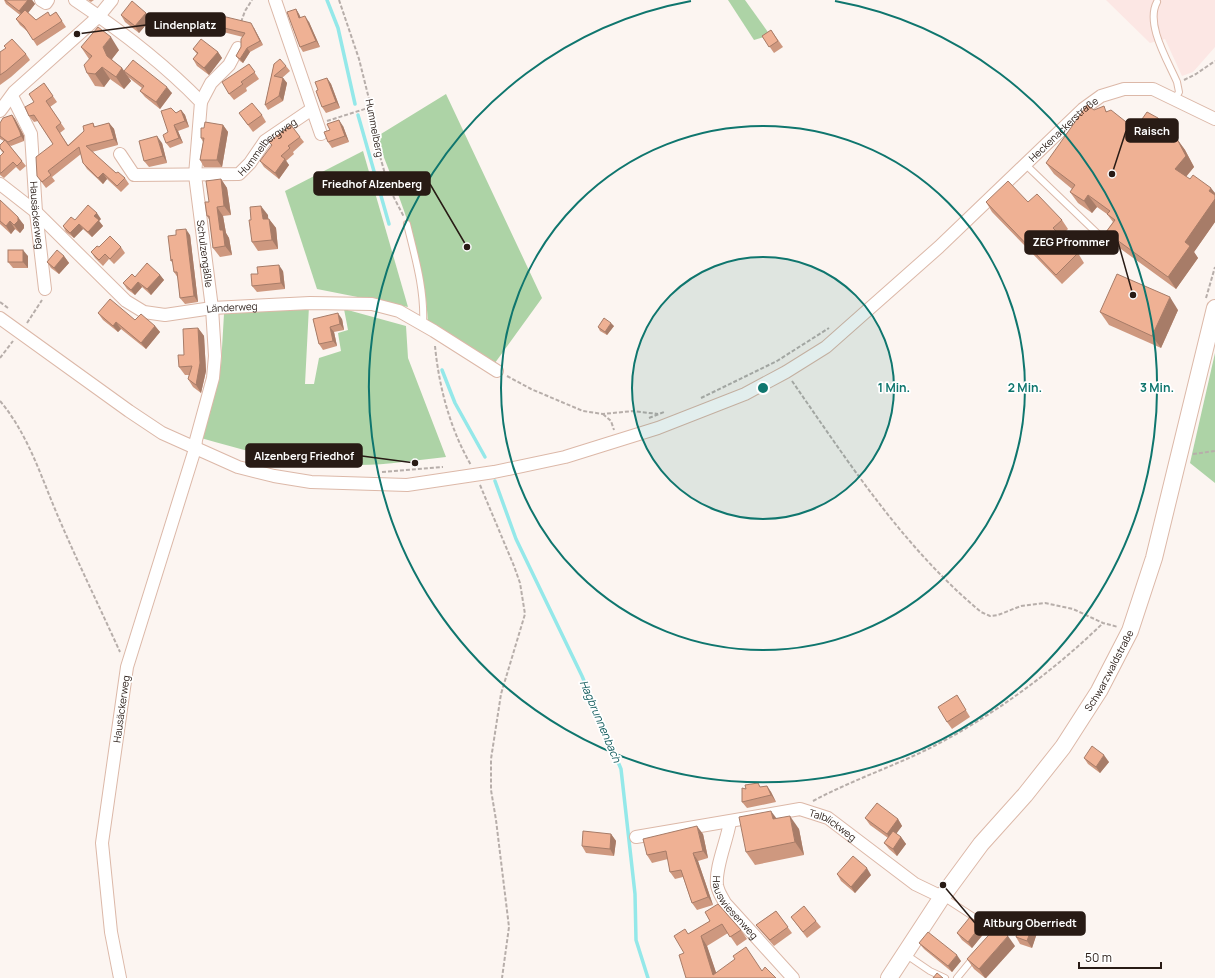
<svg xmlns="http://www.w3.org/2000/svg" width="1215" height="978" viewBox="0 0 1215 978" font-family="Manrope,sans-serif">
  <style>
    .industrial { fill: #fce7e4 }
    .green { fill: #add3a6 }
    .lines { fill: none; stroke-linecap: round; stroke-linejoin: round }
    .stream { stroke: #94e8e9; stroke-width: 3.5 }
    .service-casing { stroke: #dcb8a8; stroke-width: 8 }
    .minor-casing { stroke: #dcb8a8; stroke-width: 14 }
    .tertiary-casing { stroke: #dcb8a8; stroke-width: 18 }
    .path { stroke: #b7aeaa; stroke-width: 2; stroke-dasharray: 4 2; stroke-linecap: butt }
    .service { stroke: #fff; stroke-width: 6 }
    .minor { stroke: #fff; stroke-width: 12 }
    .tertiary { stroke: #fff; stroke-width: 16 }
    .wall { fill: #ce987f }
    .shaded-wall { fill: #a77c68 }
    .building { fill: #efb194; stroke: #a77c68 }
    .ring { fill: none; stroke: #0f766e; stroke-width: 2 }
    .labels { text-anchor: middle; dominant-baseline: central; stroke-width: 3.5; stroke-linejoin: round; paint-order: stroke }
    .street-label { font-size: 10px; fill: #281b15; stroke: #fff }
    .water-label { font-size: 11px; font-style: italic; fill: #0e595a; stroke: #fff }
    .centre { fill: #0f766e; stroke: #fff; stroke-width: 2 }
    .ring-label { font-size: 12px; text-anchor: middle; font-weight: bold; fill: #0f766e; stroke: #fff; stroke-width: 3.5; stroke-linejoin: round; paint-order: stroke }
    .leader { fill: none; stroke: #281b15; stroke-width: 1.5 }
    .callout-dot { fill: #281b15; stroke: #fff; stroke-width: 1.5 }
    .callout { fill: #281b15; stroke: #281b15; stroke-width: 1.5 }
    .callout-label { font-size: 11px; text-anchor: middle; font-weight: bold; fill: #fff }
  </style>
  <rect width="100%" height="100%" fill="#fcf5f1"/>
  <path class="industrial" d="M 1106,0 L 1215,0 L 1215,47 L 1193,72 L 1182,76 L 1165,39 L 1150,43 Z"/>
  <g class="green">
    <path d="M 728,0 L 745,0 L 770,35 L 754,40 Z"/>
    <path d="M 446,94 L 542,298 L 492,367 L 428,324 C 425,256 400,199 376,137 Z"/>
    <path d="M 363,151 L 408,307 L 317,289 L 285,191 Z"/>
    <path d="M 309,306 L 305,384 L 314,384 L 319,358 L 341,351 L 338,333 L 348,330 L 344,309 L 406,326 L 408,358 L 446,457 C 415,460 383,466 351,465 C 298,464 252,453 201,438 L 221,365 L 224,314 Z"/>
    <path d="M 1215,353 L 1215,483 L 1190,463 Z"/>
  </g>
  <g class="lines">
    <g class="stream">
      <path d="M 327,0 L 338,28 L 355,104"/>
      <path d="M 358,115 L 389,224"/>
      <path d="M 442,370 L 455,403 L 485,457"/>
      <path d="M 495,481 L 516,539 L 582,676 L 621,769 L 635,894 L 636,940 L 648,978"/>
    </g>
    <defs>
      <g id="service">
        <path d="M 1157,2 C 1145,24 1168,61 1177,82 L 1179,92 L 1175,99"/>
        <path d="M 1025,164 L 1101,237"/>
        <path d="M 407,224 C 415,257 425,290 423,325"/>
        <path d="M 943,897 L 994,930 L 993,936"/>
        <path d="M 905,954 L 930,971 L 945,978"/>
        <path d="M 957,978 L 975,956"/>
      </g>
      <g id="minor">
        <path d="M 41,0 L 46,3 L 48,0"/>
        <path id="s1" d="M 75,0 C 120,30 164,64 201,102 L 195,175 L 212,308 L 215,356 L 213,378 L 196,440 L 195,449 L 127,667 L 102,843 L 111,932 L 120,978"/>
        <path d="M 275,0 L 321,134"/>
        <path id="s2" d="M 12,96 L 31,134 L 36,212 L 45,289"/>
        <path d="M 201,102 L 211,83 L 229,65 L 238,48"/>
        <path d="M 0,111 L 14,92 L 99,16 L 112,0"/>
        <path id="s3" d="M 120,154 L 134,175 L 239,174 L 250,163 L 265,141 L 312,109"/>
        <path id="s4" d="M 0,184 L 36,212 L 126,301 L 144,312 L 165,315 L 212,308 L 310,303 L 372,304 L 399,311 L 434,331 L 497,371"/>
        <path id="s5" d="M 0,318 L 129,411 L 162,433 L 238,467 L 274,476 L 311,482 L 407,485 L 494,472 L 565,457 L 658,428 L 745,394 L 786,372 L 826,347 L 939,247 L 1083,109 L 1101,96 L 1124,89 L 1153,89 L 1215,119"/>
        <path id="s6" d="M 730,822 C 727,841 715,867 717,885 C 718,892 722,897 725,903 L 793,978"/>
        <path id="s7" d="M 636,837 L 800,809 L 828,818 L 915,884 L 942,897"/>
      </g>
      <g id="tertiary">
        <path id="s8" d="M 889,978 L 942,897 L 981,844 L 1025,795 L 1063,747 L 1099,691 L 1130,631 L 1154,558 L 1215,308"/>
      </g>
    </defs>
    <use href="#service" class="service-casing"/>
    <use href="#minor" class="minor-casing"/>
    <use href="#tertiary" class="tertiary-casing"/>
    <g class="path">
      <path d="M 339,0 L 359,59 L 371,107 L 376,142 L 389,188 L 404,217"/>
      <path d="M 241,22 L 245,11 L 252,0"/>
      <path d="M 1184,80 L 1196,74 L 1215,61"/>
      <path d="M 327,121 L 371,107"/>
      <path d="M 1206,298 L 1215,267"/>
      <path d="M 0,302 L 8,308"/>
      <path d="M 27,323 L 42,300"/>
      <path d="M 435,346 C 439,387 450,429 471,465"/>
      <path d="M 0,358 L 13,341"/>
      <path d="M 507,376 L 531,389 L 583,411 L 603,414 L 633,411 L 658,414"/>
      <path d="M 792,381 C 849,463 904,548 981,612 L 990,616 L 998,615 L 1021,606 L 1045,603 L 1073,609 L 1103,623 L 1118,627"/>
      <path d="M 701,398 L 777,361 L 829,328"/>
      <path d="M 0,401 C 29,435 42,480 60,521 C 79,565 100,608 120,652"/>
      <path d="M 603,414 L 611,421 L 614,430"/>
      <path d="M 649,418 L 664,412"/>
      <path d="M 1193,454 L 1215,451"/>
      <path d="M 382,472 L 443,467"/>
      <path d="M 480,485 L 514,566 L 520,583 L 525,614 L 501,694 L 491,759 L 491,790 L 496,820 L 509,927 L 502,978"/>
      <path d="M 813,801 C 852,780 895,766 934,746 C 994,715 1055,670 1103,623"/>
    </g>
    <use href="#service" class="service"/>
    <use href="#minor" class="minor"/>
    <use href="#tertiary" class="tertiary"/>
  </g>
  <g class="wall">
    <path d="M 4,0 L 32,0 L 35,4 L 28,13 L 36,20 L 50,16 L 56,12 L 66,27 L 37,46 L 28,32 L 20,25 L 16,19 L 20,15 L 6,4 Z"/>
    <path d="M 88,0 L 94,0 L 91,2 Z"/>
    <path d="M 296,9 L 299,14 L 301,18 L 309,22 L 320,47 L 303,52 L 300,47 Z"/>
    <path d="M 146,13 L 151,19 L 139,33 L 125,22 L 121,15 Z"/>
    <path d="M 220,27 L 254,28 L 263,45 L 250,52 L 243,63 L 240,61 L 236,56 L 241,47 L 243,37 L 223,32 Z"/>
    <path d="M 771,30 L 783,47 L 774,53 L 762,36 Z"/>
    <path d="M 81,47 L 119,50 L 112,59 L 112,60 L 122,68 L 131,81 L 124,89 L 110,79 L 104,87 L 95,86 L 87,73 L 89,59 Z"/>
    <path d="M 193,49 L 218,52 L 222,58 L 209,75 L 197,66 L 193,59 L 197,54 Z"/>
    <path d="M 0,52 L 26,54 L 30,60 L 11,77 L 0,85 Z"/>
    <path d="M 249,64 L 259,79 L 246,88 L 247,91 L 234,100 L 229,94 Z"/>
    <path d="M 274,64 L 286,66 L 290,71 L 282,78 L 283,78 L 287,83 L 283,101 L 268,110 L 265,105 Z"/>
    <path d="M 124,71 L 172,93 L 160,109 L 145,97 L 140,91 L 142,88 L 128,77 Z"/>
    <path d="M 327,78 L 331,84 L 340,108 L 326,113 L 322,107 L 318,90 Z"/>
    <path d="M 44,83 L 57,102 L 50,107 L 65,129 L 60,133 L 68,145 L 93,123 L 95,127 L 109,123 L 114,129 L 118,145 L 92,152 L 116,173 L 125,178 L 129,184 L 121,192 L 107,179 L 103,184 L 87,169 L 83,163 L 81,154 L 52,177 L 55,181 L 46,188 L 37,176 L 53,144 L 38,121 L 34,122 L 29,116 L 34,102 Z"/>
    <path d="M 181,110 L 185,115 L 189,127 L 178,131 L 183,143 L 170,148 L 166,143 L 168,132 L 176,113 Z"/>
    <path d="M 1094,110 L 1108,111 L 1135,129 L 1166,129 L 1172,142 L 1177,139 L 1185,150 L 1194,167 L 1186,177 L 1215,193 L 1215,222 L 1194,252 L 1198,258 L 1176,289 L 1114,244 L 1106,232 L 1113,222 L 1107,214 L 1097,207 L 1092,213 L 1078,203 L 1070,192 L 1072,189 L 1054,174 L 1046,163 Z"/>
    <path d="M 239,113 L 262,115 L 266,122 L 253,132 Z"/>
    <path d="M 12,115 L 15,119 L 24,136 L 24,141 L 11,146 L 9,145 L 26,166 L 20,171 L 16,167 L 4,178 L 0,175 L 0,156 L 3,153 L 0,149 L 0,145 L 4,141 L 0,139 L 0,123 Z"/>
    <path d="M 223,125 L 228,132 L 222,167 L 204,167 L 200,160 L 203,142 L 201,138 L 204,128 Z"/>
    <path d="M 343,126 L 349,142 L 332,148 L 328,142 Z"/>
    <path d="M 300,137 L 304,142 L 293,152 L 294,154 L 286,161 L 289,165 L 279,179 L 264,167 L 260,161 Z"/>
    <path d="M 162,143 L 167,163 L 149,167 L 144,161 Z"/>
    <path d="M 221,179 L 227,188 L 231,215 L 223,216 L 226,233 L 229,238 L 232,255 L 220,257 L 213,248 L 210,221 L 207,216 L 209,202 Z"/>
    <path d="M 0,200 L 24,225 L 24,228 L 20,233 L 15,229 L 11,234 L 0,224 Z"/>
    <path d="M 986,202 L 1028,202 L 1062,220 L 1068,229 L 1061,236 L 1078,253 L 1084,263 L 1062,284 L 992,212 Z"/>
    <path d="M 268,215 L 268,219 L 269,219 L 276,228 L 278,249 L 258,251 L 252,242 Z"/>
    <path d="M 101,219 L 99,221 L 103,226 L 92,237 L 83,229 L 74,238 L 66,232 L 63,226 L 75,220 Z"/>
    <path d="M 190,235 L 198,302 L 185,304 L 180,298 L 178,278 L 174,272 L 173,263 L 171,261 Z"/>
    <path d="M 99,247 L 121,247 L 125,253 L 114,264 L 109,259 L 103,266 L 95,258 L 91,252 Z"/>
    <path d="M 28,256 L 28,268 L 13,268 L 8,262 Z"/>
    <path d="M 64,256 L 69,263 L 59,274 L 51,268 L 47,262 Z"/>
    <path d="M 283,271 L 285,289 L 257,292 L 252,286 Z"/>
    <path d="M 160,275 L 164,280 L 151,295 L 142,287 L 135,295 L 127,289 L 123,283 L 135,277 Z"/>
    <path d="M 1178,310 L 1161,348 L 1109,325 L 1100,312 Z"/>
    <path d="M 98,313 L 135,320 L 155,326 L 160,332 L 146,349 L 121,329 L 118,332 L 103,320 Z"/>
    <path d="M 313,319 L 342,319 L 344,330 L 334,332 L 337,346 L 323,350 L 319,344 Z"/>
    <path d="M 614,326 L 607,335 L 600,331 L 598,327 Z"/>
    <path d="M 198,328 L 204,336 L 206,371 L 201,393 L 193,387 L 188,379 L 189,375 L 185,375 L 179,367 L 184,355 Z"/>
    <path d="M 957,695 L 970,717 L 952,729 L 947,722 Z"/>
    <path d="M 1084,758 L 1109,762 L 1100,773 L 1088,764 Z"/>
    <path d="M 767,786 L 771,792 L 776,802 L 747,808 L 742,802 L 746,789 Z"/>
    <path d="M 777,818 L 799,829 L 804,855 L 755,865 L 746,852 Z"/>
    <path d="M 865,818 L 898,819 L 902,826 L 896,833 L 901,837 L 906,844 L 897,856 L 889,849 L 884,843 L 888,838 L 870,825 Z"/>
    <path d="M 611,834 L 616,841 L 614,856 L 586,853 L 582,846 Z"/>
    <path d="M 703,834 L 708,858 L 698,861 L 713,905 L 697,910 L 692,903 L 683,877 L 675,879 L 670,872 L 668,859 L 652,863 L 647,855 Z"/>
    <path d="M 837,874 L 871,875 L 855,893 L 841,881 Z"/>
    <path d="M 776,911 L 792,933 L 774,946 L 761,931 L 756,925 Z"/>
    <path d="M 705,912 L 741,930 L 747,939 L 737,946 L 728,933 L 707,946 L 716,973 L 762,970 L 776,978 L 686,978 L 684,953 L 689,934 L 710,921 Z"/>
    <path d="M 791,917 L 816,921 L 821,927 L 807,938 Z"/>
    <path d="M 1033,924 L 1038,930 L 1032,948 L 1020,944 L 1016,937 Z"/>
    <path d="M 985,932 L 972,948 L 962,940 L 957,933 Z"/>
    <path d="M 919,943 L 961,961 L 952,972 L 924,949 Z"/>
    <path d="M 1015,946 L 986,978 L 985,978 L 974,969 L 967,959 Z"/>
  </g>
  <g class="shaded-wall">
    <path d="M 28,0 L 32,0 L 35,4 L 24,18 L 19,11 Z"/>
    <path d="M 296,9 L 299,14 L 303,24 L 299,18 Z"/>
    <path d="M 146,13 L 151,19 L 139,33 L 135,26 Z"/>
    <path d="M 305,16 L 309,22 L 320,47 L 316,41 Z"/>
    <path d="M 251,23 L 254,28 L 263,45 L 260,41 Z"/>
    <path d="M 111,37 L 119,50 L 112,59 L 115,68 L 107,56 L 103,47 Z"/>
    <path d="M 247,48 L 250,52 L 243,63 L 240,59 Z"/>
    <path d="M 218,52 L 222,58 L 209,75 L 204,68 Z"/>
    <path d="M 102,67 L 110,79 L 104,87 L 95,74 Z"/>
    <path d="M 122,68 L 131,81 L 124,89 L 116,77 Z"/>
    <path d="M 283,78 L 287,83 L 283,101 L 279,96 Z"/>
    <path d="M 327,78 L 331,84 L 340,108 L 336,102 Z"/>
    <path d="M 167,87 L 172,93 L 160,109 L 156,102 Z"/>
    <path d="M 181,110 L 185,115 L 189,127 L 185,121 Z"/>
    <path d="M 12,115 L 15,119 L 24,136 L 24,141 L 21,136 Z"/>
    <path d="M 1158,118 L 1166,129 L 1179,154 L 1171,142 Z"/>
    <path d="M 339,120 L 343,126 L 349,142 L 345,136 Z"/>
    <path d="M 109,123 L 114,129 L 118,145 L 114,139 Z"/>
    <path d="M 174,125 L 178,131 L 183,143 L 179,138 Z"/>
    <path d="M 223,125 L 228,132 L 222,167 L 217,160 Z"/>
    <path d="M 157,136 L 162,143 L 167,163 L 163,156 Z"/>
    <path d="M 1177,139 L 1185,150 L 1194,167 L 1183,180 L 1175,169 Z"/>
    <path d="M 285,159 L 289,165 L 279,179 L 275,173 Z"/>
    <path d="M 103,173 L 107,179 L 103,184 L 98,178 Z"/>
    <path d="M 221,179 L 227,188 L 231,215 L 224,206 Z"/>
    <path d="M 1211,188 L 1215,193 L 1215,222 L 1194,252 L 1198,258 L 1176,289 L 1168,277 L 1209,191 Z"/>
    <path d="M 1088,195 L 1097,207 L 1092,213 L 1084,201 Z"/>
    <path d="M 261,206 L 268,215 L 269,229 L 263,219 Z"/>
    <path d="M 217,207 L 223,216 L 226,233 L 229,238 L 232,255 L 225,246 L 220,230 Z"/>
    <path d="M 97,213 L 101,219 L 99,221 L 103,226 L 92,237 L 88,232 L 94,216 Z"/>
    <path d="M 18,217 L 24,225 L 24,228 L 20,233 L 14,225 Z"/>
    <path d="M 269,219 L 276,228 L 278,249 L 272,240 Z"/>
    <path d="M 10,221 L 15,229 L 11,234 L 6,226 Z"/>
    <path d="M 79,224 L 83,229 L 74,238 L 70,233 Z"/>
    <path d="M 186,229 L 190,235 L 198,302 L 194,296 Z"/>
    <path d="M 23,250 L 28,256 L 28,268 L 23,262 Z"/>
    <path d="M 64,256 L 69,263 L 59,274 L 54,268 Z"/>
    <path d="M 279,265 L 283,271 L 285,289 L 281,283 Z"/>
    <path d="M 160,275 L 164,280 L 151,295 L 147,289 Z"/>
    <path d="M 138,282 L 142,287 L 135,295 L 131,290 Z"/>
    <path d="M 1170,297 L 1178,310 L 1161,348 L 1152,336 Z"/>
    <path d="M 338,313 L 342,319 L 344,330 L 340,324 Z"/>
    <path d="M 116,322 L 121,329 L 118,332 L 113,326 Z"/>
    <path d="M 611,323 L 614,326 L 607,335 L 605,332 Z"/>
    <path d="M 155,326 L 160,332 L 146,349 L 141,343 Z"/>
    <path d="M 330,327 L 334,332 L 337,346 L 333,341 Z"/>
    <path d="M 198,328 L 204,336 L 206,371 L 201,393 L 196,385 Z"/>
    <path d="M 1104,755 L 1109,762 L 1100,773 L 1096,767 Z"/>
    <path d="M 767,786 L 771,792 L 776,802 L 771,795 Z"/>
    <path d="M 771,811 L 780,823 L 773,819 Z"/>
    <path d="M 790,816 L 799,829 L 804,855 L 795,842 Z"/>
    <path d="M 898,819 L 902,826 L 891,841 L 887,834 Z"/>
    <path d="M 697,826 L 703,834 L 708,858 L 703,851 Z"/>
    <path d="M 611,834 L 616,841 L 614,856 L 610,849 Z"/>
    <path d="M 901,837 L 906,844 L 897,856 L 893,849 Z"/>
    <path d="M 693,853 L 698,861 L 713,905 L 708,897 Z"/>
    <path d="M 867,868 L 871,875 L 855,893 L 851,887 Z"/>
    <path d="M 1033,924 L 1038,930 L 1032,948 L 1027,941 Z"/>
    <path d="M 981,925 L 985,932 L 972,948 L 968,942 Z"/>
    <path d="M 701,936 L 707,946 L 718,978 L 713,975 Z"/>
    <path d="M 1008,936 L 1015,946 L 986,978 L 985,978 L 979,969 Z"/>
    <path d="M 957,955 L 961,961 L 952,972 L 948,966 Z"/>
  </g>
  <g class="building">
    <path d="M 5,0 L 28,0 L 19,11 Z"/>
    <path d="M 132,1 L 146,13 L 135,26 L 121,15 Z"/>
    <path d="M 296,9 L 299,18 L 305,16 L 316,41 L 300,47 L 287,12 Z"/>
    <path d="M 25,10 L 36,20 L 48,12 L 50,16 L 56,12 L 62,21 L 33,40 L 24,26 L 16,19 Z"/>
    <path d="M 222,16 L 251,23 L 260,41 L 247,48 L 240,59 L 236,56 L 241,47 L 241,39 L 245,33 L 220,27 Z"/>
    <path d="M 98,27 L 111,37 L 103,47 L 107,56 L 122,68 L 116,77 L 102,67 L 95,74 L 87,73 L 84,65 L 92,56 L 81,47 Z"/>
    <path d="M 771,30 L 778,41 L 769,47 L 762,36 Z"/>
    <path d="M 12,39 L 26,54 L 6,71 L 0,75 L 0,52 L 6,48 L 4,46 Z"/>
    <path d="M 201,39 L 218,52 L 204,68 L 193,59 L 198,53 L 193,49 Z"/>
    <path d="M 280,59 L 286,66 L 274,76 L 283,78 L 279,96 L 265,105 L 274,64 Z"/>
    <path d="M 133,60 L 167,87 L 156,102 L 140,91 L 144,86 L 124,71 Z"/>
    <path d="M 249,64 L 255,72 L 241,82 L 243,84 L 229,94 L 222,82 Z"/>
    <path d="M 327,78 L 336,102 L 322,107 L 316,91 L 318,90 L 315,82 Z"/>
    <path d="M 44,83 L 53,96 L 46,101 L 61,123 L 56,127 L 68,146 L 84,131 L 83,126 L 93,123 L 94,127 L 109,123 L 114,139 L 86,146 L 116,173 L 118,172 L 125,178 L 117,186 L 103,173 L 98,178 L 83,163 L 79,147 L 48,171 L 51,175 L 42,182 L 37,176 L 36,157 L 53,144 L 34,115 L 29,116 L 25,107 L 34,102 L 29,94 Z"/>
    <path d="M 252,103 L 262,115 L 248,125 L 239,113 Z"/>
    <path d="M 1087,105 L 1094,110 L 1104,106 L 1106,112 L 1111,110 L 1135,129 L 1147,112 L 1158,118 L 1171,142 L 1177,139 L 1186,156 L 1175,169 L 1190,179 L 1193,175 L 1211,188 L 1209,191 L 1215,195 L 1215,199 L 1185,242 L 1190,246 L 1168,277 L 1106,232 L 1115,220 L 1107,214 L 1110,211 L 1088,195 L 1084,201 L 1070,192 L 1075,185 L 1046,163 Z"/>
    <path d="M 171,108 L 176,113 L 181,110 L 185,121 L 174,125 L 179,138 L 166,143 L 163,135 L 168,132 L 161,111 Z"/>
    <path d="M 12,115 L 20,132 L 21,136 L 8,142 L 0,136 L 0,123 L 3,118 Z"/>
    <path d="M 339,120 L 345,136 L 328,142 L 324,132 L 330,130 L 327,124 Z"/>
    <path d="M 205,122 L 223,125 L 217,160 L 200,160 L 204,138 L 201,138 L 201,128 L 204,128 Z"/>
    <path d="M 291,125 L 300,137 L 288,146 L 290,148 L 281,156 L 285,159 L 275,173 L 260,161 L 272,145 L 269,142 Z"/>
    <path d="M 157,136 L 163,156 L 144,161 L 139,141 Z"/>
    <path d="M 5,140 L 22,161 L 17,166 L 13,162 L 1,173 L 0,173 L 0,156 L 4,152 L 0,148 L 0,145 Z"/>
    <path d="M 221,179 L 224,206 L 217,207 L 220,230 L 223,230 L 225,246 L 213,248 L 209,216 L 207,216 L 205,202 L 209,202 L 206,181 Z"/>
    <path d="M 1008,181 L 1028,202 L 1037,194 L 1062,220 L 1053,228 L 1078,253 L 1056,275 L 986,202 Z"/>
    <path d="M 0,200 L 18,217 L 18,221 L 14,225 L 10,221 L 6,226 L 0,221 Z"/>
    <path d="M 88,205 L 97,213 L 94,216 L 99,220 L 88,232 L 79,224 L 70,233 L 63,226 L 71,217 L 75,220 Z"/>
    <path d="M 261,206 L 263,219 L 269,219 L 272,240 L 252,242 L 249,220 L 251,220 L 250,207 Z"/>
    <path d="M 186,229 L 194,296 L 180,298 L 177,272 L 174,272 L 172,259 L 171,261 L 168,236 L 176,235 L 176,230 Z"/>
    <path d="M 110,236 L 121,247 L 110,259 L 105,254 L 99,260 L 91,252 L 97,246 L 99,247 Z"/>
    <rect x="8" y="250" width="15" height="12"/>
    <path d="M 57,250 L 64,256 L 54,268 L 47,262 Z"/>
    <path d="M 147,263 L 160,275 L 147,289 L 138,282 L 131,290 L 123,283 L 132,274 L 135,277 Z"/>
    <path d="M 279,265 L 281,283 L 252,286 L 251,274 L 258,274 L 257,267 Z"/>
    <path d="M 1117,274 L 1170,297 L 1152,336 L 1100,312 Z"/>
    <path d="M 110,299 L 135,320 L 141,314 L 155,326 L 141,343 L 116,322 L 113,326 L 98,313 Z"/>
    <path d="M 338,313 L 340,324 L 330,327 L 333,341 L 319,344 L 313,319 Z"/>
    <path d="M 604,318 L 611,323 L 605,332 L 598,327 Z"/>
    <path d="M 198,328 L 200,363 L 196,385 L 188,379 L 192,366 L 179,367 L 178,355 L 184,355 L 183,329 Z"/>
    <path d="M 957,695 L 966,710 L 947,722 L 938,707 Z"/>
    <path d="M 1092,746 L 1104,755 L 1096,767 L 1084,758 Z"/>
    <path d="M 758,783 L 760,787 L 767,786 L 771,795 L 742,802 L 742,788 L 746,789 L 745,785 Z"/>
    <path d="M 877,803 L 898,819 L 887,834 L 865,818 Z"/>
    <path d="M 771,811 L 773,819 L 790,816 L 795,842 L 746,852 L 739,817 Z"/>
    <path d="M 697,826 L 703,851 L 693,853 L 708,897 L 692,903 L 681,870 L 670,872 L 666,851 L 647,855 L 643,839 Z"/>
    <path d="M 583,831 L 611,834 L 610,849 L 582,846 Z"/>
    <path d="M 893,831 L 901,837 L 893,849 L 884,843 Z"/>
    <path d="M 853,856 L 867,868 L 851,887 L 837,874 Z"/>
    <path d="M 718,904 L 741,930 L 730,937 L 722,924 L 701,936 L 713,975 L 735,959 L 733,956 L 746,947 L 762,971 L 765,967 L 776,978 L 686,978 L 679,955 L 684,953 L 674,936 L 685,929 L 688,934 L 710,921 L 705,912 Z"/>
    <path d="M 804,906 L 816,921 L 803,932 L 791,917 Z"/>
    <path d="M 776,911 L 788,927 L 770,940 L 756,925 Z"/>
    <path d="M 970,917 L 981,925 L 968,942 L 957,933 Z"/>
    <path d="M 1022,920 L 1033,924 L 1027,941 L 1016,937 Z"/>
    <path d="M 997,926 L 1008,936 L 979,969 L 967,959 Z"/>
    <path d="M 928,932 L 957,955 L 948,966 L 919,943 Z"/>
    <path d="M 937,973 L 943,978 L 933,978 Z"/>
  </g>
  <circle cx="763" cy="388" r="131" fill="#0f766e" fill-opacity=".12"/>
  <g class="ring">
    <circle cx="763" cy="388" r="131"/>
    <circle cx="763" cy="388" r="262"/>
    <path d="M835 1A394 394 0 1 1 691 1"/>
  </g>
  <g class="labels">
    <g class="street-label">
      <text transform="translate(375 128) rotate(79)">Hummelberg</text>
      <text stroke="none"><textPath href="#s5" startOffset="1220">Heckenackerstraße</textPath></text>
      <text stroke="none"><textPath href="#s3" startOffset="170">Hummelbergweg</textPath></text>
      <text stroke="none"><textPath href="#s2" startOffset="124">Hausäckerweg</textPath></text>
      <text stroke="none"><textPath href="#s1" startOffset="315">Schulzengäßle</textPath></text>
      <text stroke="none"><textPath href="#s4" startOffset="282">Länderweg</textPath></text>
      <text stroke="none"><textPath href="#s8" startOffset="379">Schwarzwaldstraße</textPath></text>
      <text transform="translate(121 709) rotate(-82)">Hausäckerweg</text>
      <text stroke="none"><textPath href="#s7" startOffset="203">Talblickweg</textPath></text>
      <text stroke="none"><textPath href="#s6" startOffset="93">Hauswiesenweg</textPath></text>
    </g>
    <g class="water-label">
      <text transform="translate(601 721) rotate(67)">Hagbrunnenbach</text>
    </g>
  </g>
  <circle cx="763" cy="388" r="6" class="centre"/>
  <g class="ring-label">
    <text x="894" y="392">1 Min.</text>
    <text x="1025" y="392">2 Min.</text>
    <text x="1157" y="392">3 Min.</text>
  </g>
  <path class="leader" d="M77 34L146 25M1112 174L1126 131M467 247L430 184M1133 295L1118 242M415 463L362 456M943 885L975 923"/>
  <g class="callout-dot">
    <circle cx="77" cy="34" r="4"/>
    <circle cx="1112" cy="174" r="4"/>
    <circle cx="467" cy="247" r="4"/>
    <circle cx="1133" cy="295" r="4"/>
    <circle cx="415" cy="463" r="4"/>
    <circle cx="943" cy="885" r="4"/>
  </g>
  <g class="callout">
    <rect x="146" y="13" width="79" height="23" rx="4"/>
    <rect x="1126" y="119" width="52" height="23" rx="4"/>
    <rect x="314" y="172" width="116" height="23" rx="4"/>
    <rect x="1025" y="231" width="93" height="23" rx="4"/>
    <rect x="246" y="444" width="116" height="23" rx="4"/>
    <rect x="975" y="912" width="110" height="23" rx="4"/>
  </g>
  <g class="callout-label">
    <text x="185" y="29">Lindenplatz</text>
    <text x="1152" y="135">Raisch</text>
    <text x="372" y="188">Friedhof Alzenberg</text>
    <text x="1071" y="246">ZEG Pfrommer</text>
    <text x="304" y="460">Alzenberg Friedhof</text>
    <text x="1030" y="927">Altburg Oberriedt</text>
  </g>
  <path d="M1079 962v6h82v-6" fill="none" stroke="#281b15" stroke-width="2"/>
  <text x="1085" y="962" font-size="12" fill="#281b15" stroke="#ffffff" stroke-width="3" paint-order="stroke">50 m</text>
</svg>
